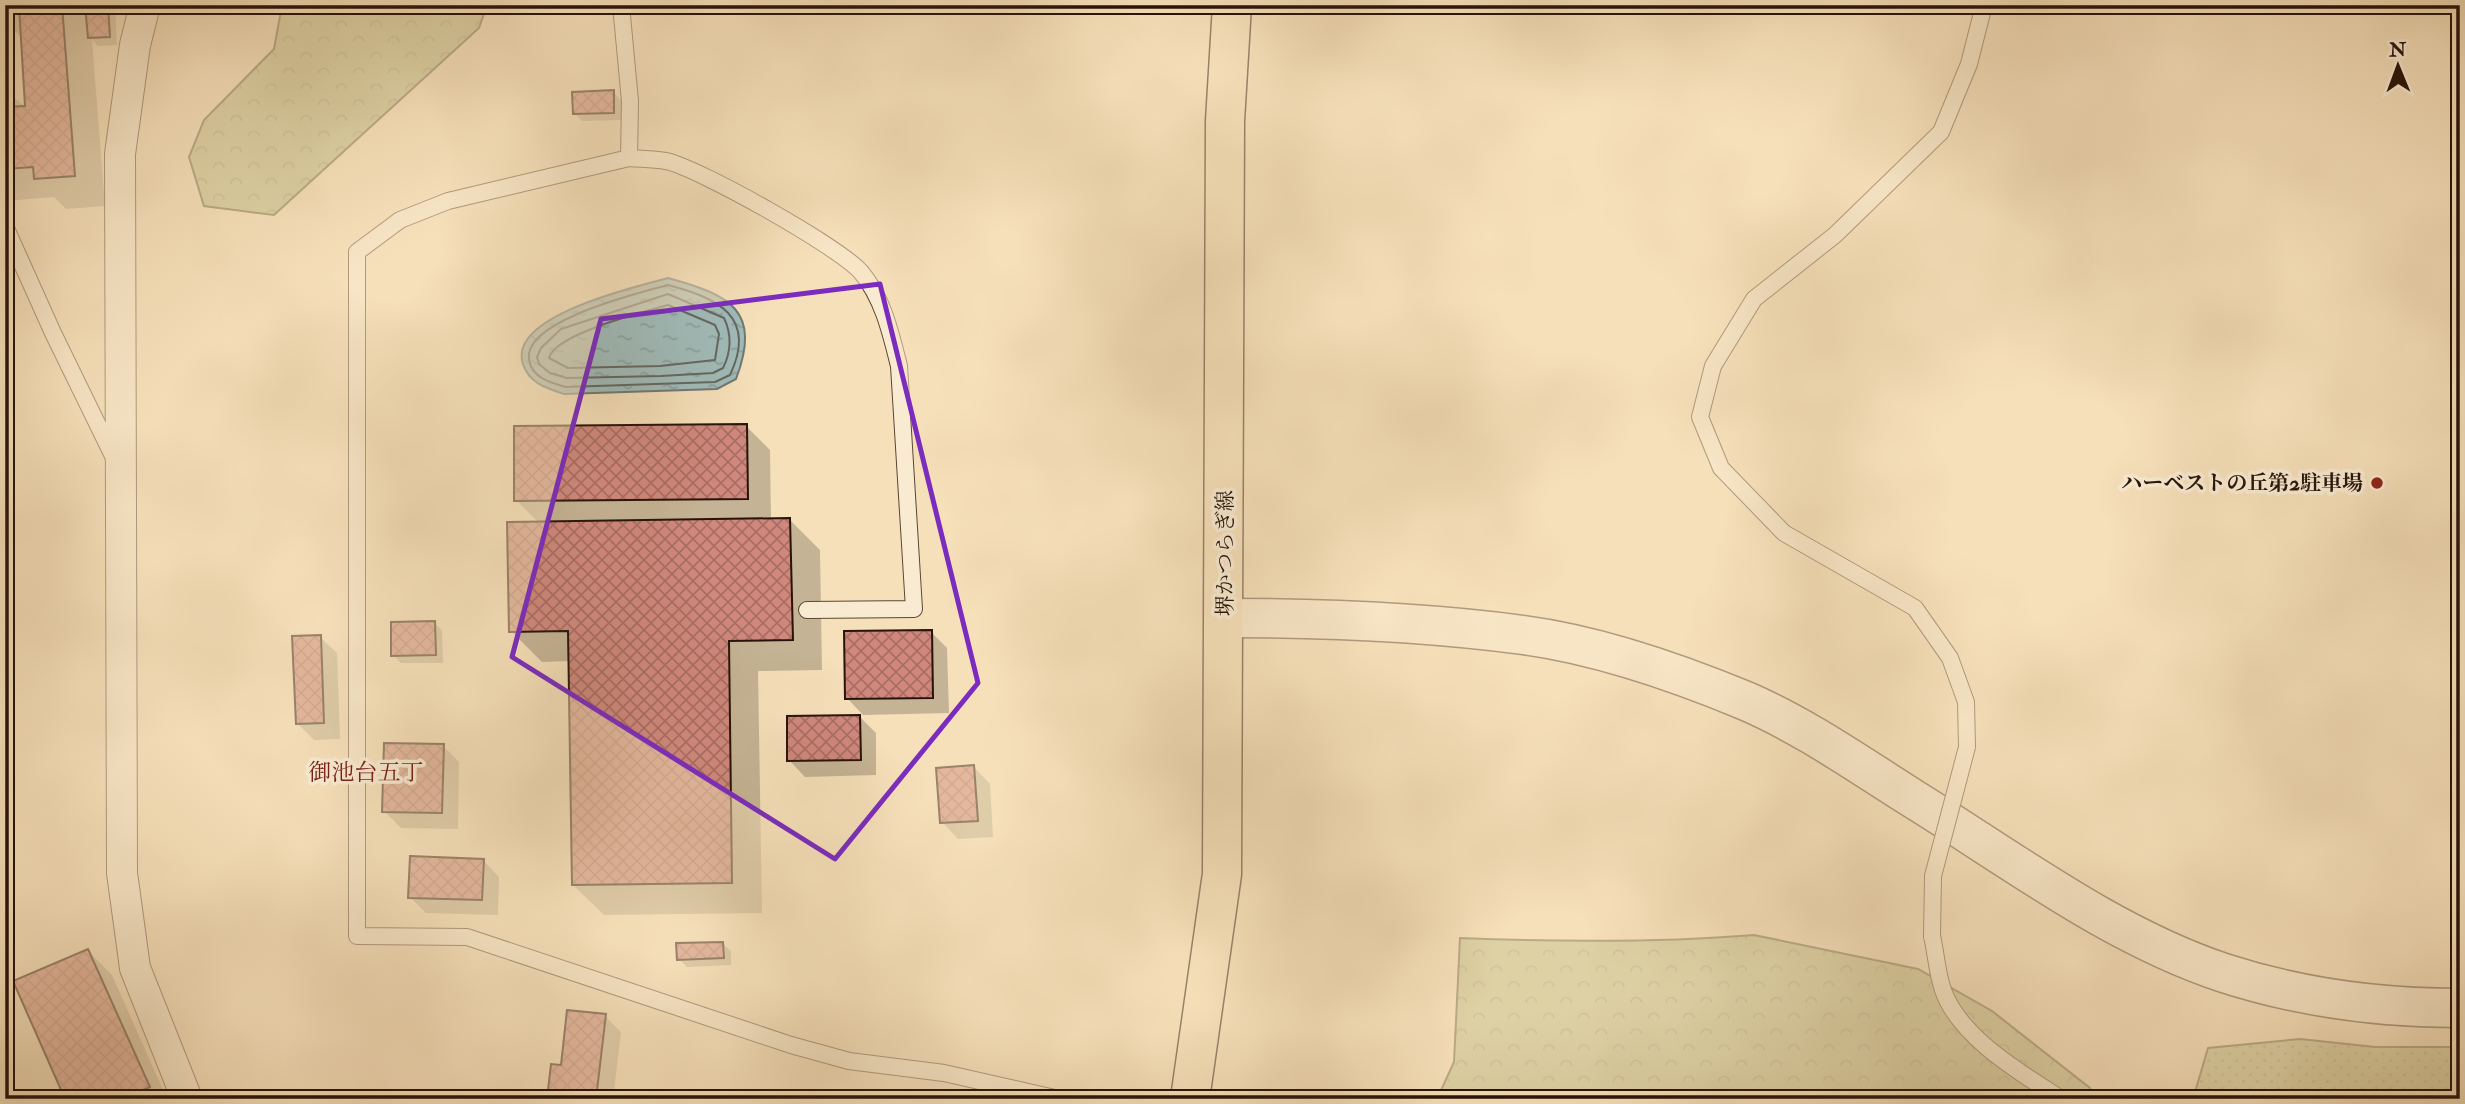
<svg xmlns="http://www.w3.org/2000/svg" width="2465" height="1104" viewBox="0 0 2465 1104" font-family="'IM FELL Double Pica','Noto Serif JP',serif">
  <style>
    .grass { fill: url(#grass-dots); stroke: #746a4a; stroke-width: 2 }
    .forest { fill: url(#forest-crowns); stroke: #746a4a; stroke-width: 2 }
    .water { fill: url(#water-ripples); stroke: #707873; stroke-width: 2 }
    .shadow { fill: #0003 }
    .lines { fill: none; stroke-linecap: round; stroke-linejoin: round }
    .shore { stroke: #646761; stroke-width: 2 }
    .building { fill: url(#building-cross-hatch); stroke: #271309; stroke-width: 2 }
    .service-casing { stroke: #5b4635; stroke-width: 18 }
    .minor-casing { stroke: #5b4635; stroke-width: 32 }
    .tertiary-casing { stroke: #5b4635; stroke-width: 41 }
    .primary-casing { stroke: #271309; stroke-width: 41 }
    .service { stroke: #f9ebd2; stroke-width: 16 }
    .minor { stroke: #f9ebd2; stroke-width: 30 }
    .tertiary { stroke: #f9ebd2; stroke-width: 38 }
    .primary { stroke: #f6e0ba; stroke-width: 38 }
    .service-bridge-casing { stroke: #5b4635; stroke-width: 18; stroke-linecap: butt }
    .service-bridge { stroke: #f9ebd2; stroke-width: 16 }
    .marked { fill: none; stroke: #7b2cbf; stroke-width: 5; stroke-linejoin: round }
    .poi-dot { fill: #8f2418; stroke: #f9ebd2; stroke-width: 2.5 }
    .labels { text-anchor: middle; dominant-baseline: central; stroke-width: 7; stroke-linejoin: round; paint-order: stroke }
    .poi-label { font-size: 21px; font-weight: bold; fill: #271309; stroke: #f9ebd2; text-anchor: end }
    .street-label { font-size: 21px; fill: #271309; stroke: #f9ebd2 }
    .neighbourhood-label { font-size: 23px; fill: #7a1f14; stroke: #f9ebd2 }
  </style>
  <defs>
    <pattern id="grass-dots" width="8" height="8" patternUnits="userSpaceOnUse" patternTransform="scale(1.75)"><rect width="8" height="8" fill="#c2c18c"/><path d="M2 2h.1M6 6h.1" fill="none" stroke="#a7a577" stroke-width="1.8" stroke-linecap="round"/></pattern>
    <pattern id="forest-crowns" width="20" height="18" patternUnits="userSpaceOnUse" patternTransform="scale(1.75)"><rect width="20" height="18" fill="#c2c18c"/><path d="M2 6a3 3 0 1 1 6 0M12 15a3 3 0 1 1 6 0" fill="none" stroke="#a7a577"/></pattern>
    <pattern id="water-ripples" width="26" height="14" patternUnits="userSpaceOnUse" patternTransform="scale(1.75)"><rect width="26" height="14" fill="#a0bbb9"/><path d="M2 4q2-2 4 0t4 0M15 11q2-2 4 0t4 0" fill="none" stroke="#8aa09e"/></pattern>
    <pattern id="building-cross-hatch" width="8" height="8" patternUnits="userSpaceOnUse" patternTransform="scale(1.75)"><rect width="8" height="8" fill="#d0887c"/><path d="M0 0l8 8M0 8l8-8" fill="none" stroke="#a96e64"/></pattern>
  </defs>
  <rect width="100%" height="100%" fill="#f6e0ba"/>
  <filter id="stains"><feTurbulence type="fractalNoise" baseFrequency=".00286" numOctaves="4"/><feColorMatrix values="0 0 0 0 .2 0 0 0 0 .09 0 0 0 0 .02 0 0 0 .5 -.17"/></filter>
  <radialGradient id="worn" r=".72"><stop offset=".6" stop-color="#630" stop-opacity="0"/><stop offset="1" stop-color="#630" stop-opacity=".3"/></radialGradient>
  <path class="grass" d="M 2300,1039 L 2375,1047 L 2460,1047 L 2460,1099 L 2193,1099 L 2208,1048 Z"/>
  <g class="forest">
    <path d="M 282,5 L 487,5 L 479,28 L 274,215 L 204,206 L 189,157 L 204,120 L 274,49 Z"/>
    <path d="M 1754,935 L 1918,969 L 1992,1011 L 2090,1088 L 2096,1099 L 1437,1099 L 1454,1062 L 1460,938 C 1559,942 1656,943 1754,935 Z"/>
  </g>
  <path class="water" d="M 668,278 C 730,295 762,310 736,379 L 717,389 L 564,394 C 546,388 529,383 523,364 C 507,316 635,287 668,278 Z"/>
  <g class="shadow">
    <path d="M 5,5 L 115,5 L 117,45 L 98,46 L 92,40 L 105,206 L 66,209 L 54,197 L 5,201 L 5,64 L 7,92 L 27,108 L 22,38 L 9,25 L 5,25 Z"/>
    <path d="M 613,92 L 621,100 L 621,120 L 582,121 L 574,113 Z"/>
    <path d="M 746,426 L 770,450 L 771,520 L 790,520 L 820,550 L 822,670 L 758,671 L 762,913 L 604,915 L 573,885 L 570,661 L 542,662 L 511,631 L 540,524 L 516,500 Z"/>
    <path d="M 435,623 L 442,631 L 443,663 L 401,663 L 393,655 Z"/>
    <path d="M 931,632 L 947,648 L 949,713 L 863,715 L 847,698 Z"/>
    <path d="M 320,637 L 337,653 L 340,739 L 314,740 L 298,724 Z"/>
    <path d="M 859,716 L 876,733 L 876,775 L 805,777 L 789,760 Z"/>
    <path d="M 443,746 L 459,762 L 458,829 L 401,828 L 384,811 Z"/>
    <path d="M 974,767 L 990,784 L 993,837 L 958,839 L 942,822 Z"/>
    <path d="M 483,860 L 499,877 L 498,915 L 426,913 L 410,897 Z"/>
    <path d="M 723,944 L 731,951 L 731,965 L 687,967 L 679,959 Z"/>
    <path d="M 88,951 L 112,975 L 167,1099 L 67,1099 Z"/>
    <path d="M 605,1016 L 621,1032 L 613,1099 L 549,1099 L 563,1067 Z"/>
  </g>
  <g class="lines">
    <g class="shore">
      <path d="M 668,285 C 717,298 758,316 730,375 L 715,382 L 566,387 C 551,383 532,378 529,360 C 522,321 639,293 668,285 Z"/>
      <path d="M 668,294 L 724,318 C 732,335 731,352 723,368 L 713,373 L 661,376 L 567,378 L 550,373 L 539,364 L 537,357 L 541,348 L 561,329 Z"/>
      <path d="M 668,305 L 715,325 L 719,334 L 715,360 L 660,366 L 568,368 L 549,358 C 555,334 643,312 668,305 Z"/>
    </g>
  </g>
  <g class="building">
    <path d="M 5,5 L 62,5 L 75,176 L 34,179 L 33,167 L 5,169 L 5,107 L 25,106 L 19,6 Z"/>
    <path d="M 85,5 L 108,5 L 110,37 L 88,38 Z"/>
    <path d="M 614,90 L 614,113 L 573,114 L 572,92 Z"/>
    <path d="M 747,424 L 748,499 L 514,501 L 514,426 Z"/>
    <path d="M 790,518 L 793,640 L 729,641 L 732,883 L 572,885 L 568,631 L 509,632 L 507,522 Z"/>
    <path d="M 435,621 L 436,655 L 391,656 L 391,622 Z"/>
    <path d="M 932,630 L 933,698 L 845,699 L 844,631 Z"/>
    <path d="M 321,635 L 324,723 L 296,724 L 292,636 Z"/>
    <path d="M 860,715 L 861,760 L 787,761 L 787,716 Z"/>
    <path d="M 384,743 L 444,744 L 442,813 L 382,812 Z"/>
    <path d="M 974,765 L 978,821 L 940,823 L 936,768 Z"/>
    <path d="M 410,856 L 484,859 L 482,900 L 408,898 Z"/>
    <path d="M 723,942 L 724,958 L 677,960 L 676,943 Z"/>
    <path d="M 88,949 L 150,1087 L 125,1099 L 65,1099 L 13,981 Z"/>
    <path d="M 567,1010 L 606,1014 L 596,1099 L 547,1099 L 551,1064 L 561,1065 Z"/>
  </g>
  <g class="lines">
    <defs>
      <g id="service">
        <path d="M 621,5 L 630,101 L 629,158 L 448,201 L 400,220 L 357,252 L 357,936 L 467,937 L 791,1045 L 849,1061 L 944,1073 L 1059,1099"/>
        <path d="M 629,158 C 641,159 654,159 666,161 C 699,168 839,247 861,272 C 883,298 891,334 899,366 L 914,609 L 807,610"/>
        <path d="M 5,226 L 53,333 L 114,458"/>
        <path d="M 1967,747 L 1966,702 L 1950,658 L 1915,608 L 1784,533 L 1721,468 L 1700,417 L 1713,366 L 1754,299 L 1835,235 L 1941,132 L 1969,64 L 1984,5"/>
        <path d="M 1932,936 C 1936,953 1937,973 1943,990 C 1959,1037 2021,1073 2061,1099"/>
      </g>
      <path id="minor" d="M 145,5 L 135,45 L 120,154 L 122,873 L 135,968 L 187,1099"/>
      <path id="tertiary" d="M 1225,618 C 1324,618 1425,622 1523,635 C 1599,645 1676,672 1746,701 C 1804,726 1858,764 1912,798 C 2012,860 2112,936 2224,973 C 2301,998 2380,1008 2460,1008"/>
      <path id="primary" d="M 1190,1099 L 1222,874 L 1225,121 L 1232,5"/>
    </defs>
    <use href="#service" class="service-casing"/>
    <use href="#minor" class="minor-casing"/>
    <use href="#tertiary" class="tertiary-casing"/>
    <use href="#primary" class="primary-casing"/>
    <use href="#service" class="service"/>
    <use href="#minor" class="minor"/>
    <use href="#tertiary" class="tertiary"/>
    <use href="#primary" class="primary"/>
    <defs>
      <path id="service-bridge" d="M 1932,936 L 1933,876 L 1967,747"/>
    </defs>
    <use href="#service-bridge" class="service-bridge-casing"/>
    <use href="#service-bridge" class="service-bridge"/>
  </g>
  <path d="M0 0H2465V1104H0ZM 880,284 L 978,683 L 835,859 L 512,657 L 601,319 Z" fill="#f6e0ba" fill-opacity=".55" fill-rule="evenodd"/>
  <path class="marked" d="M 880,284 L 978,683 L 835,859 L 512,657 L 601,319 Z"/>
  <circle class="poi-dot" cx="2377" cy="483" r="7"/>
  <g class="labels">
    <g class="poi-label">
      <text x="2363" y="483">ハーベストの丘第2駐車場</text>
    </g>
    <g class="street-label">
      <text transform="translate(1225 553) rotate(-90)">堺かつらぎ線</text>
    </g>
    <g class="neighbourhood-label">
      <text x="366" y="772">御池台五丁</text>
    </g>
  </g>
  <rect width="2465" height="1104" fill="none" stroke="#f6e0ba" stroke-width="28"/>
  <rect x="7" y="7" width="2451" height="1090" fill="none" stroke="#271309" stroke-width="3.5"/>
  <rect x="14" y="14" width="2437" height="1076" fill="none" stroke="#271309" stroke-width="2"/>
  <g transform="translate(2398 66) rotate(359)" stroke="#f9ebd2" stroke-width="5" paint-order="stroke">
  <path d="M0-5L12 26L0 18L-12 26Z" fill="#271309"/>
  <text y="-10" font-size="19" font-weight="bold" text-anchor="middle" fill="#271309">N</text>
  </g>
  <rect width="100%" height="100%" filter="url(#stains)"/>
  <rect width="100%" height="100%" fill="url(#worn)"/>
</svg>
